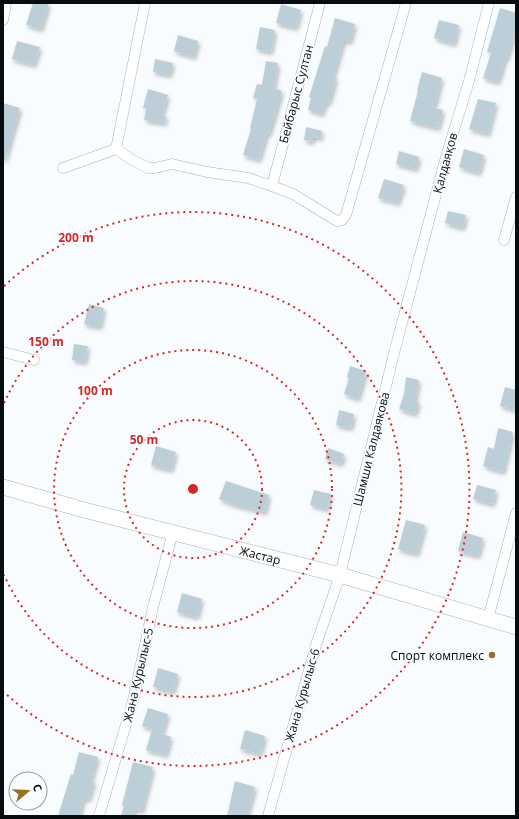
<svg xmlns="http://www.w3.org/2000/svg" width="519" height="819" viewBox="0 0 519 819" font-family="'Open Sans',sans-serif">
  <style>
    .building { fill: #bccfd8; filter: url(#shadow) }
    .lines { fill: none; stroke-linecap: round; stroke-linejoin: round }
    .street-casing { stroke: #a1b3bd; stroke-width: 11 }
    .secondary-casing { stroke: #a1b3bd; stroke-width: 16 }
    .street { stroke: #fff; stroke-width: 10 }
    .secondary { stroke: #fff; stroke-width: 15 }
    .ring { fill: none; stroke: #d62828; stroke-width: 2; stroke-dasharray: 2 4 }
    .poi-dot { fill: #99711e; stroke: #f8fcfe; stroke-width: 1.5 }
    .labels { text-anchor: middle; dominant-baseline: central; stroke-width: 3.5; stroke-linejoin: round; paint-order: stroke }
    .street-label { font-size: 12px; fill: #060c0f; stroke: #f8fcfe }
    .poi-label { font-size: 12px; fill: #060c0f; stroke: #f8fcfe; text-anchor: end }
    .centre { fill: #d62828; stroke: #f8fcfe; stroke-width: 2 }
    .ring-label { font-size: 12px; text-anchor: middle; font-weight: bold; fill: #d62828; stroke: #f8fcfe; stroke-width: 3.5; stroke-linejoin: round; paint-order: stroke }
  </style>
  <defs>
    <filter id="shadow"><feDropShadow dx="2" dy="3" stdDeviation="2" flood-color="#0004"/></filter>
  </defs>
  <rect width="100%" height="100%" fill="#f8fcfe"/>
  <g class="building">
    <path d="M 33,3 L 49,3 L 41,29 L 26,25 Z"/>
    <path d="M 281,4 L 301,10 L 296,28 L 276,23 Z"/>
    <path d="M 500,8 L 516,13 L 516,32 L 515,32 L 507,58 L 506,57 L 498,82 L 483,78 L 491,53 L 487,52 Z"/>
    <path d="M 335,18 L 355,24 L 350,42 L 344,40 L 333,77 L 336,78 L 329,103 L 326,102 L 322,114 L 308,110 L 311,98 L 309,97 L 325,46 L 327,47 Z"/>
    <path d="M 439,20 L 459,25 L 454,44 L 434,38 Z"/>
    <path d="M 260,27 L 275,30 L 271,52 L 256,49 Z"/>
    <path d="M 178,35 L 198,41 L 194,57 L 174,51 Z"/>
    <path d="M 17,41 L 40,47 L 34,65 L 12,59 Z"/>
    <path d="M 155,59 L 173,63 L 170,75 L 153,72 Z"/>
    <path d="M 266,61 L 278,63 L 274,88 L 282,91 L 269,134 L 267,133 L 259,160 L 243,155 L 251,129 L 250,128 L 257,99 L 253,98 L 257,84 L 262,85 Z"/>
    <path d="M 422,72 L 442,78 L 434,108 L 443,110 L 438,128 L 410,121 L 418,91 L 417,91 Z"/>
    <path d="M 148,89 L 168,95 L 162,115 L 166,116 L 165,123 L 144,120 L 146,108 L 143,108 Z"/>
    <path d="M 478,99 L 496,103 L 488,134 L 469,129 Z"/>
    <path d="M 3,103 L 20,108 L 5,160 L 3,160 Z"/>
    <path d="M 306,127 L 322,131 L 321,138 L 313,137 L 312,142 L 304,140 Z"/>
    <path d="M 464,149 L 484,155 L 479,173 L 459,167 Z"/>
    <path d="M 399,151 L 419,157 L 416,169 L 396,164 Z"/>
    <path d="M 384,179 L 404,185 L 398,203 L 378,198 Z"/>
    <path d="M 448,211 L 466,215 L 463,228 L 445,223 Z"/>
    <path d="M 89,304 L 104,308 L 100,327 L 84,324 Z"/>
    <path d="M 74,344 L 88,346 L 85,362 L 72,360 Z"/>
    <path d="M 350,366 L 366,371 L 358,399 L 344,394 L 349,378 L 347,377 Z"/>
    <path d="M 406,377 L 419,380 L 415,401 L 419,402 L 415,414 L 399,409 L 404,394 Z"/>
    <path d="M 505,387 L 516,390 L 516,410 L 500,406 Z"/>
    <path d="M 339,410 L 354,414 L 351,428 L 336,425 Z"/>
    <path d="M 498,428 L 513,432 L 503,472 L 483,466 L 488,447 L 494,449 Z"/>
    <path d="M 156,446 L 176,452 L 171,470 L 151,465 Z"/>
    <path d="M 328,448 L 344,454 L 341,464 L 325,459 Z"/>
    <path d="M 226,481 L 269,495 L 265,512 L 235,505 L 219,499 Z"/>
    <path d="M 477,485 L 496,490 L 493,504 L 473,499 Z"/>
    <path d="M 314,490 L 331,494 L 327,509 L 310,505 Z"/>
    <path d="M 406,520 L 425,525 L 417,554 L 398,549 Z"/>
    <path d="M 463,532 L 483,538 L 478,556 L 458,551 Z"/>
    <path d="M 182,593 L 202,599 L 197,617 L 177,612 Z"/>
    <path d="M 158,668 L 178,674 L 173,692 L 153,687 Z"/>
    <path d="M 148,708 L 168,714 L 162,734 L 171,737 L 166,755 L 146,750 L 152,729 L 142,726 Z"/>
    <path d="M 245,730 L 265,736 L 260,754 L 240,749 Z"/>
    <path d="M 79,752 L 98,757 L 91,780 L 94,781 L 89,799 L 84,798 L 79,816 L 58,816 L 71,774 L 73,775 Z"/>
    <path d="M 133,762 L 153,767 L 142,811 L 135,809 L 133,816 L 121,816 L 124,806 L 122,805 Z"/>
    <path d="M 235,781 L 255,787 L 247,816 L 227,816 Z"/>
  </g>
  <g class="lines">
    <defs>
      <g id="street">
        <path d="M 3,20 L 6,3"/>
        <path d="M 116,149 L 131,159 L 148,168 L 155,168 L 172,164 L 207,172 L 248,178 L 272,186 L 293,194 L 337,221 L 342,220 L 346,215 L 406,3"/>
        <path d="M 116,149 L 145,3"/>
        <path d="M 63,168 L 116,149"/>
        <path d="M 272,186 L 320,3"/>
        <path d="M 504,240 L 516,197"/>
        <path d="M 3,352 L 34,360"/>
        <path d="M 488,619 L 516,513"/>
        <path d="M 99,816 L 134,697 L 153,607 L 173,532"/>
        <path d="M 268,816 L 316,645 L 340,575 L 394,353 L 447,153 L 469,81 L 489,3"/>
      </g>
      <g id="secondary">
        <path id="s1" d="M 3,487 L 84,510 L 340,575 L 516,627"/>
      </g>
    </defs>
    <use href="#street" class="street-casing"/>
    <use href="#secondary" class="secondary-casing"/>
    <use href="#street" class="street"/>
    <use href="#secondary" class="secondary"/>
  </g>
  <g class="ring">
    <circle cx="193" cy="489" r="69"/>
    <circle cx="193" cy="489" r="139"/>
    <path d="M4 403A208 208 0 1 1 4 575"/>
    <path d="M4 286A277 277 0 1 1 4 692"/>
  </g>
  <circle class="poi-dot" cx="492" cy="655" r="4"/>
  <g class="labels">
    <g class="street-label">
      <text transform="translate(296 94) rotate(-75)">Бейбарыс Султан</text>
      <text transform="translate(445 163) rotate(-75)">Қалдаяқов</text>
      <text transform="translate(371 449) rotate(-76)">Шамши Калдаякова</text>
      <text stroke="none"><textPath href="#s1" startOffset="266">Жастар</textPath></text>
      <text transform="translate(138 675) rotate(-77)">Жана Курылыс-5</text>
      <text transform="translate(302 695) rotate(-74)">Жана Курылыс-6</text>
    </g>
    <g class="poi-label">
      <text x="484" y="655">Спорт комплекс</text>
    </g>
  </g>
  <circle cx="193" cy="489" r="6" class="centre"/>
  <g class="ring-label">
    <text x="76" y="242">200 m</text>
    <text x="46" y="346">150 m</text>
    <text x="95" y="395">100 m</text>
    <text x="144" y="444">50 m</text>
  </g>
  <rect width="519" height="819" fill="none" stroke="#060c0f" stroke-width="8"/>
  <g transform="translate(28 791) rotate(71)"><circle r="19" fill="#f8fcfe" stroke="#979c9e"/>
  <path d="M0-3L7 15L0 10L-7 15Z" fill="#99711e"/>
  <text y="-6" font-size="11" font-weight="bold" text-anchor="middle" fill="#060c0f">С</text>
  </g>
</svg>
